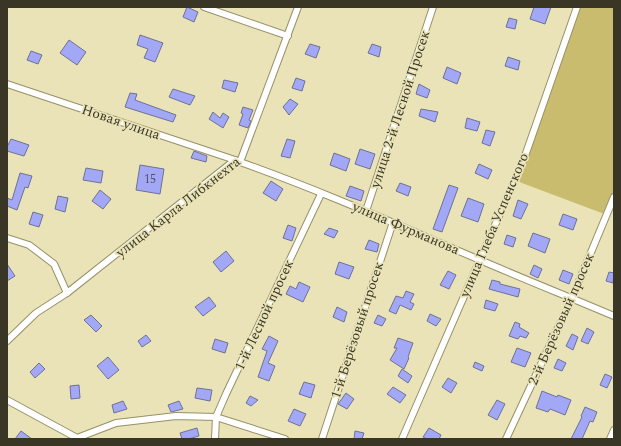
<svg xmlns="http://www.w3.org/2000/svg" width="621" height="446" viewBox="0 0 621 446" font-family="Spectral,serif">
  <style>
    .green { fill: #c9bc6e }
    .building { fill: #a2a8f5; stroke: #6d7196 }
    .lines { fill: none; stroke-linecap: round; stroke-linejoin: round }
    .minor-casing { stroke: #979067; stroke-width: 8 }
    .minor { stroke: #fff; stroke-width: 6 }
    .labels { text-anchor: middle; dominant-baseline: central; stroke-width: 3.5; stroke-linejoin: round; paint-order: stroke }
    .number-label { font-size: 12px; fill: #535259 }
    .street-label { font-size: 14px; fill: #393625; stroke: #eae3b8 }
  </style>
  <rect width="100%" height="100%" fill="#eae3b8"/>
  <path class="green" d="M 577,7 L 614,7 L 614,197 L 607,215 L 514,180 Z"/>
  <g class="building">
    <path d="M 187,7 L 198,12 L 194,22 L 183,17 Z"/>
    <path d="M 534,7 L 551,7 L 545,24 L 530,19 Z"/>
    <path d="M 509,18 L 517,20 L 515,29 L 506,27 Z"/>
    <path d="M 140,35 L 163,43 L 155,62 L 144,58 L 148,49 L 137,45 Z"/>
    <path d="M 69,40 L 86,52 L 77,65 L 60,53 Z"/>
    <path d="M 310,44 L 320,47 L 316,58 L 305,54 Z"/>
    <path d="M 372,44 L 381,47 L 379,57 L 368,53 Z"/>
    <path d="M 31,51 L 42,55 L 38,64 L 27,60 Z"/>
    <path d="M 508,57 L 520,61 L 518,70 L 505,66 Z"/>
    <path d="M 447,67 L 461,73 L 457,84 L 443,78 Z"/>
    <path d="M 296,78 L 305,81 L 302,91 L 292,88 Z"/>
    <path d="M 224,80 L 238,83 L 235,92 L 222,88 Z"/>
    <path d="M 419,84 L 430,90 L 427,98 L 416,94 Z"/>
    <path d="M 173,89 L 195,96 L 190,105 L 169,97 Z"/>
    <path d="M 130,93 L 137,94 L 135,100 L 176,115 L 173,122 L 125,107 Z"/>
    <path d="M 290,99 L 298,104 L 289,115 L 283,107 Z"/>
    <path d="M 243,107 L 253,110 L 249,120 L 251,121 L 248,128 L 239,125 L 243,114 L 241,113 Z"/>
    <path d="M 421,109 L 438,112 L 435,122 L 419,116 Z"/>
    <path d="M 213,112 L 220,118 L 223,113 L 229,117 L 223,128 L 209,119 Z"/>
    <path d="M 467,118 L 480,122 L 477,131 L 465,128 Z"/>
    <path d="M 486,130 L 495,132 L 490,146 L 482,143 Z"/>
    <path d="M 11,139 L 29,145 L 24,156 L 7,151 L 7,147 Z"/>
    <path d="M 287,139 L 295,141 L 290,158 L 281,156 Z"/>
    <path d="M 360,149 L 375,154 L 370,169 L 355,164 Z"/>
    <path d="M 194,151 L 207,156 L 206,162 L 191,158 Z"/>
    <path d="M 334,153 L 350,159 L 346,171 L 330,165 Z"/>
    <path d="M 479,164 L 492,170 L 488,179 L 475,173 Z"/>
    <path d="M 140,165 L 164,169 L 160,194 L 136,190 Z"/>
    <path d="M 86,168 L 103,171 L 101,183 L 83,180 Z"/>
    <path d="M 20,173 L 32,176 L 28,188 L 25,187 L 17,210 L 7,206 L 7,198 L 12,200 Z"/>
    <path d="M 271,181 L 283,189 L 276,201 L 263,193 Z"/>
    <path d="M 400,183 L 411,187 L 408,196 L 396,191 Z"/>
    <path d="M 449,185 L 458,188 L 442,232 L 433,229 Z"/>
    <path d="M 350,186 L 364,191 L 361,201 L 346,196 Z"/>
    <path d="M 100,190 L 111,199 L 103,209 L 92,201 Z"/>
    <path d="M 58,196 L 68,198 L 65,212 L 55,209 Z"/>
    <path d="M 468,198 L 484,204 L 478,222 L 461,216 Z"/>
    <path d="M 518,200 L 528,204 L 521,219 L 513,216 Z"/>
    <path d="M 33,212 L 43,215 L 39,227 L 29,224 Z"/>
    <path d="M 563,214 L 577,219 L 573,230 L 559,225 Z"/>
    <path d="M 288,225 L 296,228 L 292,241 L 283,238 Z"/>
    <path d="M 329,228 L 338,231 L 334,238 L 324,234 Z"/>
    <path d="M 533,233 L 550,239 L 545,253 L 528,246 Z"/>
    <path d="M 507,235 L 516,238 L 513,247 L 504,244 Z"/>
    <path d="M 369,240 L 379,244 L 377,252 L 365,249 Z"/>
    <path d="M 226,251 L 234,261 L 221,272 L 213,262 Z"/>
    <path d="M 339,262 L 354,267 L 349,279 L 335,274 Z"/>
    <path d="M 7,264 L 15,276 L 7,281 Z"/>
    <path d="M 534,265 L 542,269 L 538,278 L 530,274 Z"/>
    <path d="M 563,270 L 573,274 L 569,284 L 559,280 Z"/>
    <path d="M 448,271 L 456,275 L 449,289 L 440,285 Z"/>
    <path d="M 609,272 L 614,273 L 613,283 L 606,281 Z"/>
    <path d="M 492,280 L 500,282 L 500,284 L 520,289 L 518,297 L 489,289 Z"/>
    <path d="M 299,282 L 310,287 L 303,302 L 286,294 L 290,286 L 296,289 Z"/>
    <path d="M 406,291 L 414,294 L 410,302 L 414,304 L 411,310 L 400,305 L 396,314 L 389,311 L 396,296 L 403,298 Z"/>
    <path d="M 209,297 L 216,306 L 203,316 L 195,307 Z"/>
    <path d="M 486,300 L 498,304 L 495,311 L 484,308 Z"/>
    <path d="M 337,307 L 347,312 L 344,322 L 333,317 Z"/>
    <path d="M 430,314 L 441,319 L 436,326 L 427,321 Z"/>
    <path d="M 91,315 L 102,326 L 96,332 L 84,320 Z"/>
    <path d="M 378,315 L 386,319 L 382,326 L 374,323 Z"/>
    <path d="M 515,322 L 520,324 L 519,327 L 529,333 L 526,338 L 520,336 L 518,339 L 509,336 Z"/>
    <path d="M 587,328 L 594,332 L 588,344 L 581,341 Z"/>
    <path d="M 572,334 L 578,337 L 573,350 L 566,346 Z"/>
    <path d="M 146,335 L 151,341 L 142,347 L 138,341 Z"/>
    <path d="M 269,336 L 278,341 L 268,363 L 275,366 L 269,381 L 258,377 L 267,351 L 262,349 Z"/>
    <path d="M 398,338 L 413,343 L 408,357 L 409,358 L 404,369 L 390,360 L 397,348 L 394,348 Z"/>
    <path d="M 215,339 L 228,343 L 225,353 L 212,349 Z"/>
    <path d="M 517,348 L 531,353 L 525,367 L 511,362 Z"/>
    <path d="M 108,357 L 119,370 L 108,379 L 97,366 Z"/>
    <path d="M 558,359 L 566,363 L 562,371 L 554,368 Z"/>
    <path d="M 475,362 L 484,366 L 482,371 L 473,367 Z"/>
    <path d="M 39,363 L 45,369 L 35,378 L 30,372 Z"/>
    <path d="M 402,369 L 412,376 L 408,383 L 398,376 Z"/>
    <path d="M 605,374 L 612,377 L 607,388 L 600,385 Z"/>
    <path d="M 448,378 L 457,383 L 451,393 L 442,387 Z"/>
    <path d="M 304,382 L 315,385 L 311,398 L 299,394 Z"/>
    <path d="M 79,385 L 80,398 L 71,399 L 70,386 Z"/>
    <path d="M 393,387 L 406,395 L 400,403 L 387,394 Z"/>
    <path d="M 197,388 L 212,390 L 210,401 L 195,398 Z"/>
    <path d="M 542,391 L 557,397 L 558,395 L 571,400 L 565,415 L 550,409 L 548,412 L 536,408 Z"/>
    <path d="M 346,393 L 354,399 L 347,409 L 338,404 Z"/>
    <path d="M 250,396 L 258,400 L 251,406 L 246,403 Z"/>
    <path d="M 497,400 L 505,404 L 497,420 L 488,415 Z"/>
    <path d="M 123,401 L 127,409 L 114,413 L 112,405 Z"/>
    <path d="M 179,401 L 183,409 L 171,412 L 168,405 Z"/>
    <path d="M 585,407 L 597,412 L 593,422 L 590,421 L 582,439 L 571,439 L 582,417 L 581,416 Z"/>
    <path d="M 294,409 L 306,414 L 300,426 L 288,421 Z"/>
    <path d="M 197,428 L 199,436 L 188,439 L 182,439 L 180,433 Z"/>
    <path d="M 429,428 L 441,435 L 439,439 L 427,439 L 423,437 Z"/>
    <path d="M 21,431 L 32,439 L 15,439 Z"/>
    <path d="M 355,431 L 364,433 L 362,439 L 354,439 Z"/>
  </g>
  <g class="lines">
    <defs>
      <g id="minor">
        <path d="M 204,7 L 288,36"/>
        <path d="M 7,84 L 235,160"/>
        <path d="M 240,162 C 322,191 400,226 480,260 C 524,279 569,297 614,316"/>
        <path d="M 366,211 L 433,7"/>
        <path d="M 7,238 L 29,245 L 54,264 L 67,293"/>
        <path d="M 7,341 L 36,313 L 67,293 L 235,160 L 240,162 L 298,7"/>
        <path d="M 7,400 L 77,438 L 116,423 L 176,416 L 216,417 L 285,439"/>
        <path d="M 215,439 L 216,417 L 226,394 L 321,194"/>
        <path d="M 322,439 L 393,222"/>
        <path d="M 402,439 L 525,156 L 577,7"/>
        <path d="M 506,439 L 572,298 L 614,197"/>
        <path d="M 610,439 L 614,430"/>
      </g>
    </defs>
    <use href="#minor" class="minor-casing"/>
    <use href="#minor" class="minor"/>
  </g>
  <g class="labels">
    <g class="number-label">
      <text x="150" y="179">15</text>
    </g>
    <g class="street-label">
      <text transform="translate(400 109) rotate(-72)">улица 2-й Лесной Просек</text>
      <text transform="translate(121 122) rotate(19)">Новая улица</text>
      <text transform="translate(178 207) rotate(-38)">улица Карла Либкнехта</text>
      <text transform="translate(494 225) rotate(-67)">улица Глеба Успенского</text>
      <text transform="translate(406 228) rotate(23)">улица Фурманова</text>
      <text transform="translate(264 315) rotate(-65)">1-й Лесной просек</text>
      <text transform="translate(561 319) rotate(-66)">2-й Берёзовый просек</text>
      <text transform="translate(357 330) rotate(-72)">1-й Берёзовый просек</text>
    </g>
  </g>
  <rect width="621" height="446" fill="none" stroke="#393625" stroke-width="16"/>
</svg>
